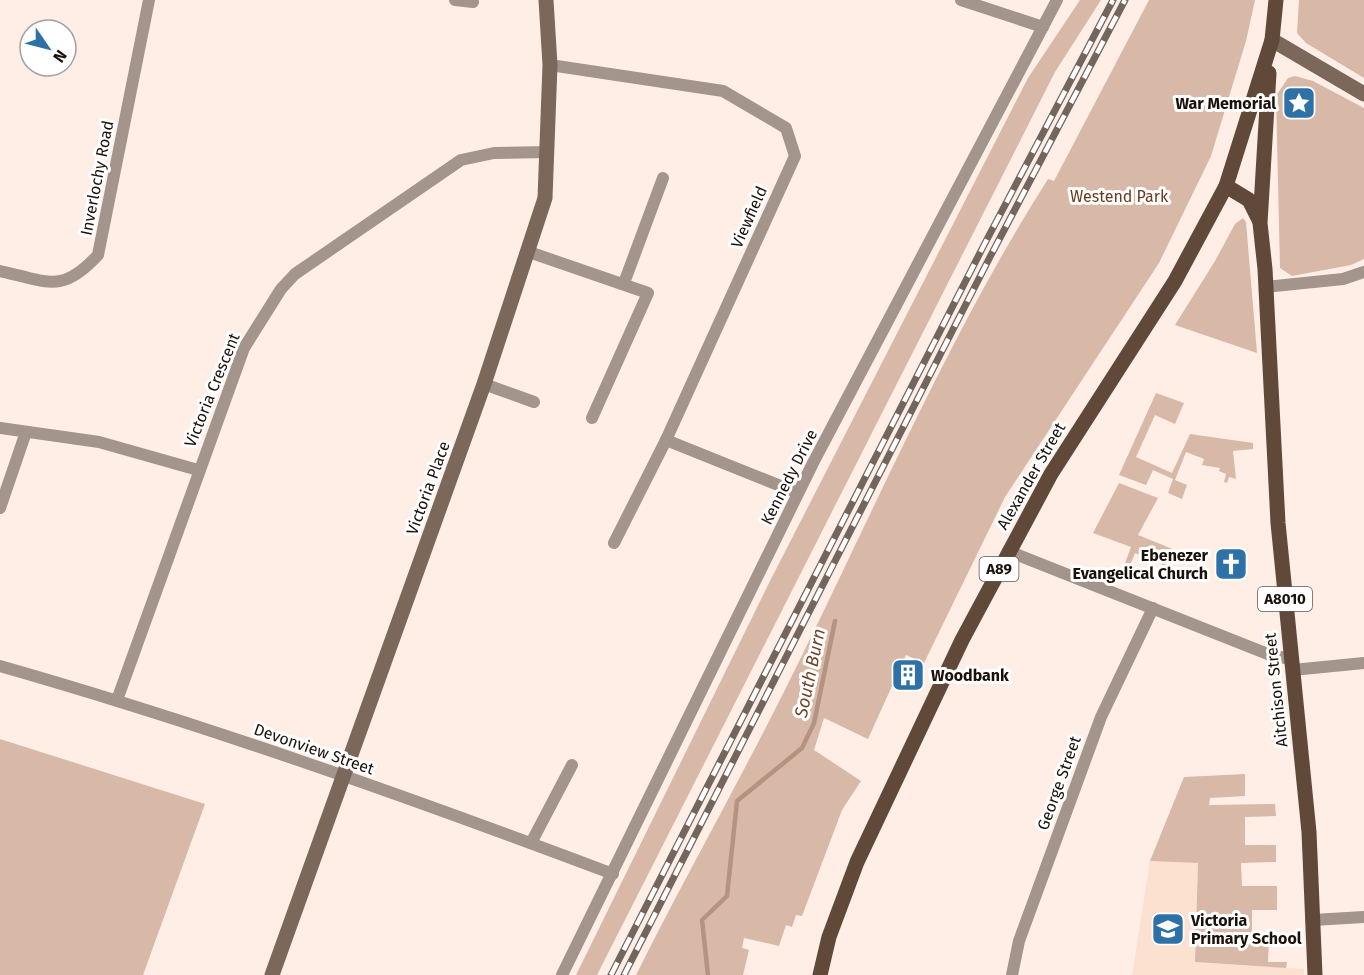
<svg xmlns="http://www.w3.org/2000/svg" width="1364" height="975" viewBox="0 0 1364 975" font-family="'Fira Sans',sans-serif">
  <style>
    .built { fill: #fce1d0 }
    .green { fill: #d8b8a6 }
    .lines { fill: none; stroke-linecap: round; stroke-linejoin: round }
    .stream { stroke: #b49380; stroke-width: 4.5 }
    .street { stroke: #a3948c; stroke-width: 12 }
    .secondary { stroke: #7c685b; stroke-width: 15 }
    .primary { stroke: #61493a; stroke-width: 15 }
    .rail-casing { stroke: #72665f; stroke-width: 7 }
    .rail { stroke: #fff; stroke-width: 4.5; stroke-dasharray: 14; stroke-linecap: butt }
    .labels { text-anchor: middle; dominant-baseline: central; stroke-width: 6; stroke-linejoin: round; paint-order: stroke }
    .shield { fill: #fff; stroke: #5f5854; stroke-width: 1.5 }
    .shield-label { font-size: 15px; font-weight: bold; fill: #1a110b }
    .poi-label { font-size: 16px; font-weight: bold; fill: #1a110b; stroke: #fff; text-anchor: end }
    .street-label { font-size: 16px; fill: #1a110b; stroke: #fff }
    .park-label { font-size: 16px; fill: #683b1c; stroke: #fff }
    .water-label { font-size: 18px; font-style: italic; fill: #714324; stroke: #fff }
  </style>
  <rect width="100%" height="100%" fill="#ffeee5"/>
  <path class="built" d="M 1150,861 L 1198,863 L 1195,962 L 1304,969 L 1304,975 L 1132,975 Z"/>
  <g class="green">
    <path d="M 1080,0 L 1101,0 L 1055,72 L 597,975 L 576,975 L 771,579 L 1028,78 Z"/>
    <path d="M 1149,0 L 1255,0 L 1246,41 L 1211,156 L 1159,263 L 1005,497 L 924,663 L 906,655 L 868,739 L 824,718 L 814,750 L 861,781 L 842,810 L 802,916 L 796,915 L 792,927 L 786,925 L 779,946 L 744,938 L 742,948 L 749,950 L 743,975 L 636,975 C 692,863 755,754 809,641 C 885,486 955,325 1048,179 L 1054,181 Z"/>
    <path d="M 1299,0 L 1364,0 L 1364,78 L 1306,43 L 1297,33 Z"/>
    <path d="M 1295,76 L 1313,81 L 1364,108 L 1364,259 L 1351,265 L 1292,276 L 1280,268 L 1276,96 L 1288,78 Z"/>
    <path d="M 1243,218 L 1246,222 L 1257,353 L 1175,325 L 1215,261 L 1235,224 Z"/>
    <path d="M 1156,393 L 1184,403 L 1175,424 L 1155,415 L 1136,457 L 1172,473 L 1190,434 L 1253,443 L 1253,449 L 1233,451 L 1236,479 L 1229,477 L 1227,483 L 1224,482 L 1226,474 L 1219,471 L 1220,468 L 1202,465 L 1204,459 L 1186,452 L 1175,480 L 1187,485 L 1182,499 L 1168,493 L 1173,479 L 1153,470 L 1146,485 L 1119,475 Z"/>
    <path d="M 1119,483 L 1158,498 L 1138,535 L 1175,550 L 1163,581 L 1157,579 L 1162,564 L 1135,553 L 1129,568 L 1124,566 L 1131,547 L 1093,533 Z"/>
    <path d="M 0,739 L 205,804 L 143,975 L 0,975 Z"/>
    <path d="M 1245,774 L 1245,796 L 1210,798 L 1209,805 L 1275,804 L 1276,816 L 1245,817 L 1245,845 L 1276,845 L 1276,862 L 1241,863 L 1242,886 L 1277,886 L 1277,910 L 1252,910 L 1252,940 L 1269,940 L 1268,962 L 1287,962 L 1286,968 L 1195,962 L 1198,863 L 1150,861 L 1184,777 Z"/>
  </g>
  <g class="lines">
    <path class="stream" d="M 708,975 L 702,920 L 727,896 L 737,801 L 802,748 L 814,723 L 835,621"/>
    <g class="street">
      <path d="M 455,0 L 473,2"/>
      <path d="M 961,0 L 1043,27"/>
      <path d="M 550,65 L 723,91 L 786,128 L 795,156 L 666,440 L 614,543"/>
      <path d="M 529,252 L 648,293 L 592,418"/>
      <path d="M 0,271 C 48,281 61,295 98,255 L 149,0"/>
      <path d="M 624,283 L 663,178"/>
      <path d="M 1266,287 L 1343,279 L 1364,272"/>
      <path d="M 484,384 L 534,402"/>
      <path d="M 0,428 L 99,442 L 198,470"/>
      <path d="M 666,440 L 798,493"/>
      <path d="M 0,508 L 26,432"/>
      <path d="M 1008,551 L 1270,655 L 1290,659"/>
      <path d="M 0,666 C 207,725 411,798 613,874"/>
      <path d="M 1293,670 L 1364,663"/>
      <path d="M 117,700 L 244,348 L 281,289 L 295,274 L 461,160 L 494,153 L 548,152"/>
      <path d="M 531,843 L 572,765"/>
      <path d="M 1313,920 L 1364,917"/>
      <path d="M 562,975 L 813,463 L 1057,0"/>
      <path d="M 1012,975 L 1019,941 L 1101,717 L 1153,608"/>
    </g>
    <g class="secondary">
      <path d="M 1272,40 L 1364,94"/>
      <path d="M 272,975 L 484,384 L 545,198 L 550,65 L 546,0"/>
    </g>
    <g class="primary">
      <path d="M 1269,73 L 1260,223 L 1265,269 L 1278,523 L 1309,832 L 1315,975"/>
      <path d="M 1226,186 L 1249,200 L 1259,220"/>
      <path d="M 820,975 L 829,937 L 857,862 L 962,640 L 1051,474 L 1175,281 L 1226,186 L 1272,40 L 1276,0"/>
    </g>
    <defs>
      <g id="rail">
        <path d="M 611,975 L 984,245 L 1113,0"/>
        <path d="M 624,975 L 991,255 L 1125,0"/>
      </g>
    </defs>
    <use href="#rail" class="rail-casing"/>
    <use href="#rail" class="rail"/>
  </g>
  <defs>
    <symbol id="sight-square" viewBox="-11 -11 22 22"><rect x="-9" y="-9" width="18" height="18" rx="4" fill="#2e71a7" stroke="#fff"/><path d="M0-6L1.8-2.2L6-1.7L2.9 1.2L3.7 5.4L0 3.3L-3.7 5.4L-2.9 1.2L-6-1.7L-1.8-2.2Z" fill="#fff"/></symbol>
    <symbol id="church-square" viewBox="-11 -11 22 22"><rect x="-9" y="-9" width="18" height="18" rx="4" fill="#2e71a7" stroke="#fff"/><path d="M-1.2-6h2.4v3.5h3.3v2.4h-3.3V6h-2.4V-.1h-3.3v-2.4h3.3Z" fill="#fff"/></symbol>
    <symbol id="building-square" viewBox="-11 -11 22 22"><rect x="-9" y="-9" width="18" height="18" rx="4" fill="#2e71a7" stroke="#fff"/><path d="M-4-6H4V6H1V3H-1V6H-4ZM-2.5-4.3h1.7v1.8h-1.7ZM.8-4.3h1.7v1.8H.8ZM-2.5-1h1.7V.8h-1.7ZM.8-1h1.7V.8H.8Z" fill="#fff"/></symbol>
    <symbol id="school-square" viewBox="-11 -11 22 22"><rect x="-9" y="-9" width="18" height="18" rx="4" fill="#2e71a7" stroke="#fff"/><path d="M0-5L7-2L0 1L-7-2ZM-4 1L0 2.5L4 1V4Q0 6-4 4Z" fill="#fff"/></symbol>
  </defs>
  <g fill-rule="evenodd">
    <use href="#sight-square" x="1280" y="84" width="38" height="38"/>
    <use href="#church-square" x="1212" y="545" width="38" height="38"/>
    <use href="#building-square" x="889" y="656" width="38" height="38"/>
    <use href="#school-square" x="1149" y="910" width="38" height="38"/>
  </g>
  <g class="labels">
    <g class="shield">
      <rect x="979.5" y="557" width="39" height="24" rx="4.5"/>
      <rect x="1258" y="587" width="54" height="24" rx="4.5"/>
    </g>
    <g class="shield-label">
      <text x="999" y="569">A89</text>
      <text x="1285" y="599">A8010</text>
    </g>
    <g class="poi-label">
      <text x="1276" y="103">War Memorial</text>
      <text x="1208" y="555">Ebenezer<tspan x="1208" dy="18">Evangelical Church</tspan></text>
      <text x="931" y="675" text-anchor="start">Woodbank</text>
      <text x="1191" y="920" text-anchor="start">Victoria<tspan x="1191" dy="18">Primary School</tspan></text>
    </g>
    <g class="street-label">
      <text transform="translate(97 178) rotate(-79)">Inverlochy Road</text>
      <text transform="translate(749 217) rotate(-66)">Viewfield</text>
      <text transform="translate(212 390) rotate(-68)">Victoria Crescent</text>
      <text transform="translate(1031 476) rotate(-60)">Alexander Street</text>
      <text transform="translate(789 477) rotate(-63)">Kennedy Drive</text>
      <text transform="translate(428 488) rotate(-70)">Victoria Place</text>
      <text transform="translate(1276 690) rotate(-96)">Aitchison Street</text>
      <text transform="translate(314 749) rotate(19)">Devonview Street</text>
      <text transform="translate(1059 783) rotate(-70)">George Street</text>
    </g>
    <g class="park-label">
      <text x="1119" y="196">Westend Park</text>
    </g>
    <g class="water-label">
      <text transform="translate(810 673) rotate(-78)">South Burn</text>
    </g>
  </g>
  <g transform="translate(48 48) rotate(125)"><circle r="28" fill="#ffffff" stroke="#a3a09d" stroke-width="1.5"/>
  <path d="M0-4.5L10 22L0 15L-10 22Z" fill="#2e71a7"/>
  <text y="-9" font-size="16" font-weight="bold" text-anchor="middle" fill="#1a110b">N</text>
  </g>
</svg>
